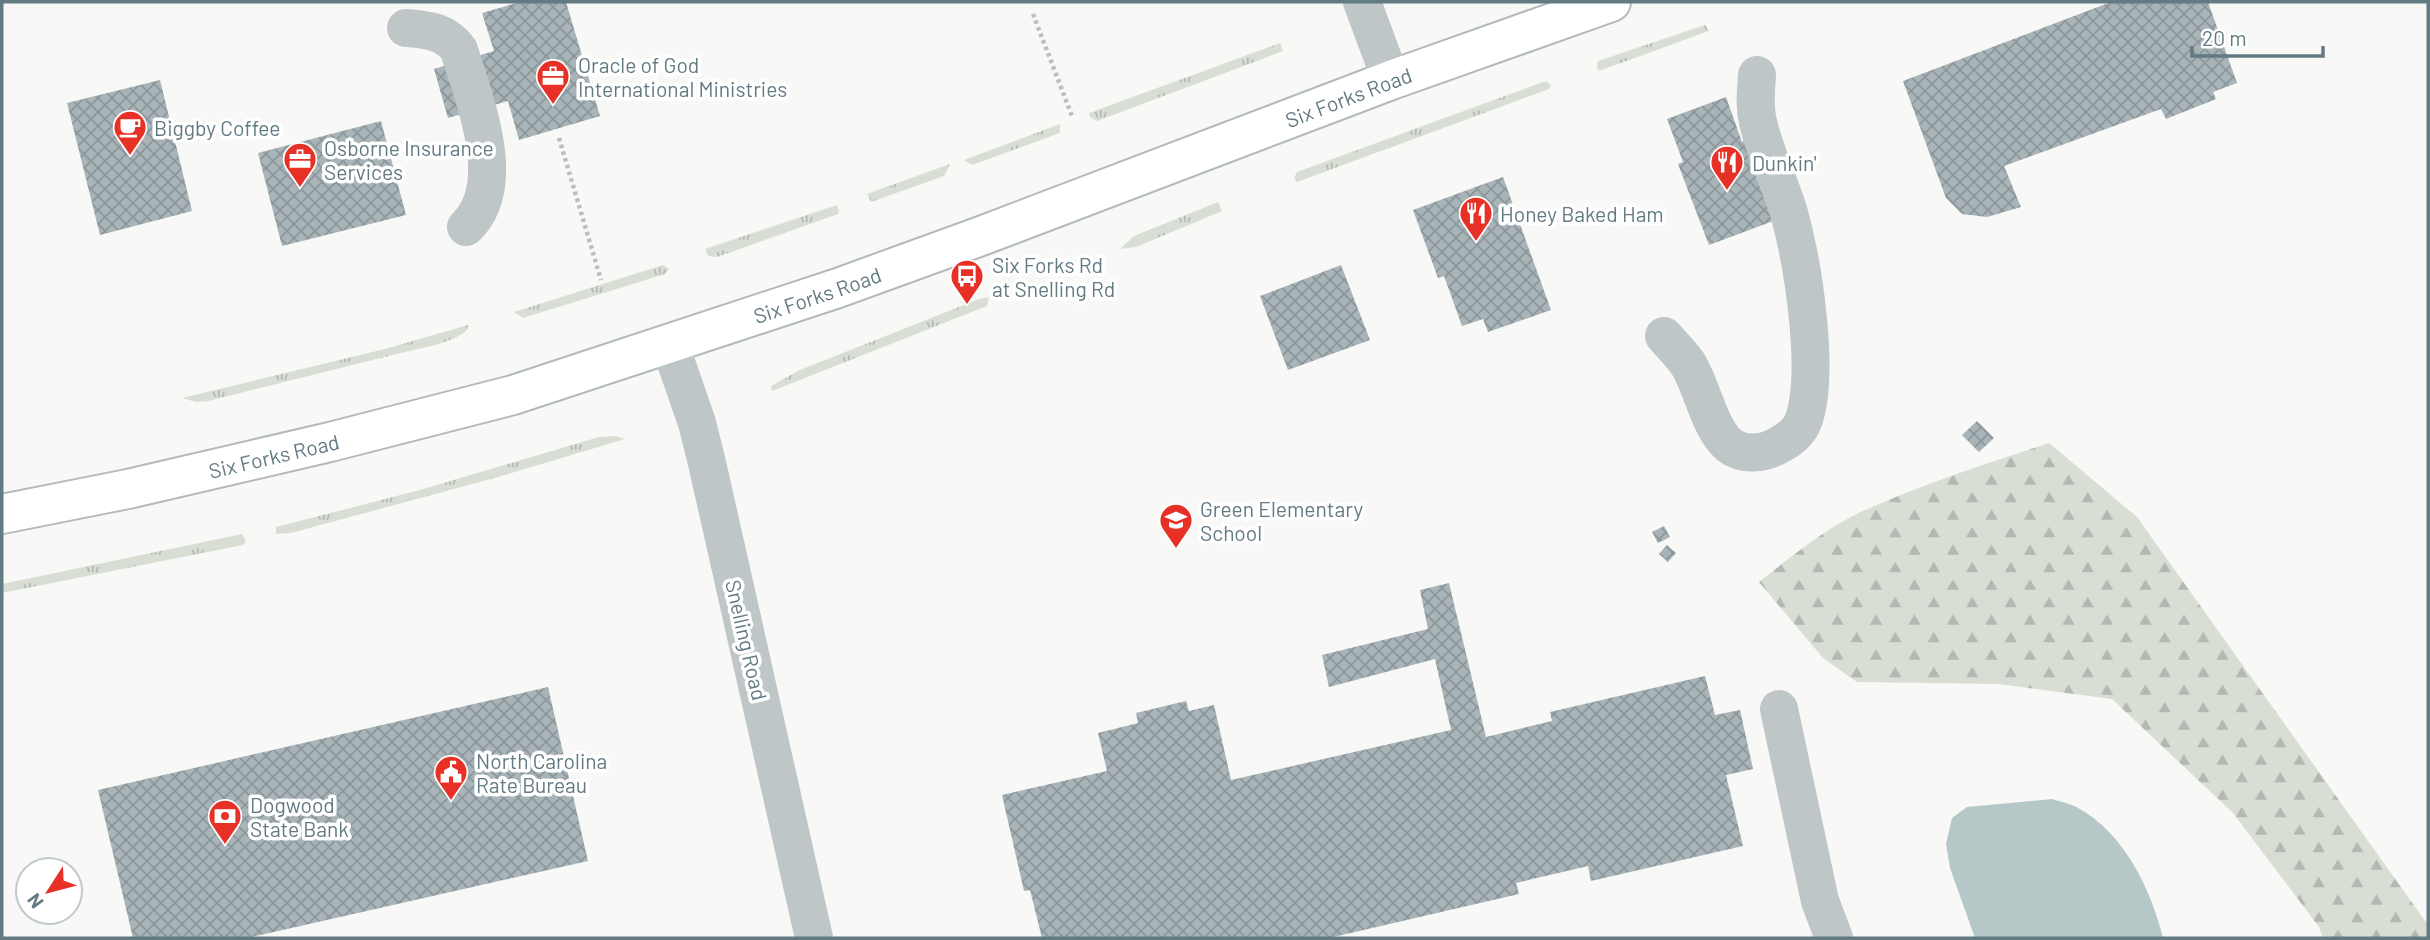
<svg xmlns="http://www.w3.org/2000/svg" width="2430" height="940" viewBox="0 0 2430 940" font-family="Barlow,sans-serif">
  <style>
    .grass { fill: url(#grass-tufts) }
    .forest { fill: url(#forest-firs) }
    .water { fill: #b5c7c7 }
    .building { fill: url(#building-cross-hatch) }
    .lines { fill: none; stroke-linecap: round; stroke-linejoin: round }
    .major-casing { stroke: #b2babc; stroke-width: 42 }
    .path { stroke: #b9bec0; stroke-width: 4.5; stroke-dasharray: 3.5 3.5; stroke-linecap: butt }
    .minor { stroke: #bfc6c8; stroke-width: 38 }
    .major { stroke: #fff; stroke-width: 38 }
    .labels { text-anchor: middle; dominant-baseline: central; stroke-width: 7; stroke-linejoin: round; paint-order: stroke }
    .poi-label { font-size: 21px; fill: #627a82; stroke: #fff; text-anchor: start }
    .street-label { font-size: 21px; fill: #627a82; stroke: #fff }
  </style>
  <defs>
    <pattern id="grass-tufts" width="24" height="20" patternUnits="userSpaceOnUse" patternTransform="scale(1.75)"><rect width="24" height="20" fill="#d9ded5"/><path d="M3 7l-1-3M5 7V3M7 7l1-3M15 17l-1-3M17 17v-4M19 17l1-3" fill="none" stroke="#b3b9b2"/></pattern>
    <pattern id="forest-firs" width="22" height="20" patternUnits="userSpaceOnUse" patternTransform="scale(1.75)"><rect width="22" height="20" fill="#d9ded5"/><path d="M5 1l3.5 6h-7zM16 11l3.5 6h-7z" fill="#b3b9b2"/></pattern>
    <pattern id="building-cross-hatch" width="8" height="8" patternUnits="userSpaceOnUse" patternTransform="scale(1.75)"><rect width="8" height="8" fill="#a8b4b8"/><path d="M0 0l8 8M0 8l8-8" fill="none" stroke="#8c979b"/></pattern>
  </defs>
  <rect width="100%" height="100%" fill="#f8f8f6"/>
  <g class="grass">
    <path d="M 1705,25 L 1709,31 L 1599,71 L 1597,68 L 1598,61 Z"/>
    <path d="M 1280,43 L 1283,51 L 1097,121 L 1090,117 L 1089,113 Z"/>
    <path d="M 1543,82 L 1547,82 L 1551,85 L 1549,89 L 1297,182 L 1294,178 L 1297,172 Z"/>
    <path d="M 1060,124 L 1060,133 L 972,165 L 964,160 Z"/>
    <path d="M 950,164 L 944,176 L 871,202 L 867,194 Z"/>
    <path d="M 1218,202 L 1222,211 L 1136,247 L 1120,249 L 1134,236 Z"/>
    <path d="M 837,205 L 839,211 L 838,214 L 717,257 L 708,256 L 705,249 Z"/>
    <path d="M 663,265 L 669,269 L 665,274 L 523,318 L 514,312 Z"/>
    <path d="M 989,297 L 987,306 L 772,391 L 771,386 L 800,370 L 979,299 Z"/>
    <path d="M 468,325 L 468,329 C 456,343 416,349 397,354 C 334,370 271,385 208,401 L 196,402 L 182,398 L 385,349 Z"/>
    <path d="M 615,436 L 625,439 L 498,477 L 291,533 L 276,534 L 276,527 L 420,490 L 599,437 Z"/>
    <path d="M 242,534 L 246,541 L 243,545 L 2,593 L 2,584 Z"/>
  </g>
  <path class="forest" d="M 2049,443 L 2137,517 L 2428,925 L 2428,938 L 2323,938 L 2319,927 L 2233,813 L 2112,699 L 1999,684 L 1857,682 L 1823,658 L 1759,582 C 1791,557 1824,529 1861,512 C 1922,484 1986,464 2049,443 Z"/>
  <path class="water" d="M 2052,799 C 2060,802 2070,803 2078,808 C 2124,833 2151,889 2163,938 L 1975,938 L 1950,868 L 1946,844 L 1952,818 L 1967,807 Z"/>
  <g class="building">
    <path d="M 520,2 L 566,2 L 600,116 L 519,140 L 508,101 L 448,118 L 434,69 L 494,51 L 482,13 Z"/>
    <path d="M 2111,2 L 2208,2 L 2237,83 L 2213,92 L 2216,99 L 2166,119 L 2161,109 L 2004,166 L 2021,207 L 1987,217 L 1962,214 L 1946,198 L 1903,81 Z"/>
    <path d="M 160,80 L 192,211 L 100,235 L 67,103 Z"/>
    <path d="M 1726,97 L 1742,142 L 1746,140 L 1776,220 L 1709,245 L 1678,164 L 1683,162 L 1667,119 Z"/>
    <path d="M 381,121 L 406,215 L 282,246 L 258,153 Z"/>
    <path d="M 1503,177 L 1551,310 L 1488,332 L 1483,319 L 1462,326 L 1444,276 L 1438,278 L 1413,210 Z"/>
    <path d="M 1341,265 L 1370,340 L 1288,370 L 1260,296 Z"/>
    <path d="M 1977,421 L 1994,438 L 1979,452 L 1962,435 Z"/>
    <path d="M 1664,526 L 1670,537 L 1658,543 L 1652,532 Z"/>
    <path d="M 1667,545 L 1676,553 L 1668,562 L 1659,554 Z"/>
    <path d="M 1449,583 L 1486,737 L 1552,721 L 1550,712 L 1705,676 L 1715,715 L 1740,710 L 1753,769 L 1726,775 L 1743,846 L 1591,881 L 1588,866 L 1516,883 L 1519,894 L 1329,938 L 1042,938 L 1030,890 L 1024,891 L 1002,795 L 1107,771 L 1098,733 L 1138,723 L 1136,713 L 1186,701 L 1189,711 L 1214,705 L 1231,780 L 1451,730 L 1435,659 L 1329,687 L 1322,655 L 1428,629 L 1420,590 Z"/>
    <path d="M 548,687 L 588,861 L 247,938 L 133,938 L 98,790 Z"/>
  </g>
  <g class="lines">
    <defs>
      <g id="major">
        <path id="s1" d="M 2,514 L 128,489 L 330,442 L 513,395 L 838,288 L 981,236 L 1391,80 L 1611,2"/>
      </g>
    </defs>
    <use href="#major" class="major-casing"/>
    <g class="path">
      <path d="M 1033,14 L 1072,116"/>
      <path d="M 559,138 L 601,280"/>
    </g>
    <g class="minor">
      <path d="M 1362,2 L 1391,80"/>
      <path d="M 406,28 C 428,30 446,31 459,50 C 474,100 510,185 466,227"/>
      <path d="M 1664,336 C 1672,345 1681,354 1688,364 C 1702,386 1709,428 1729,445 C 1743,456 1763,454 1779,445 C 1790,439 1800,432 1804,419 C 1820,371 1803,263 1789,213 C 1780,183 1765,153 1758,122 C 1754,106 1756,91 1757,75"/>
      <path d="M 670,345 L 697,423 L 707,463 L 814,938"/>
      <path d="M 1779,709 L 1820,901 L 1834,938"/>
    </g>
    <use href="#major" class="major"/>
  </g>
  <defs>
    <symbol id="office-pin" viewBox="-11 -11 22 30"><path d="M0 17L-7.5 6A9.5 9.5 0 1 1 7.5 6Z" fill="#e83126" stroke="#fff"/><path d="M-6-3h4V-5.5h4V-3h4V5H-6ZM-1-4.5V-3h2v-1.5ZM-6 0V1H6V0Z" fill="#fff"/></symbol>
    <symbol id="cafe-pin" viewBox="-11 -11 22 30"><path d="M0 17L-7.5 6A9.5 9.5 0 1 1 7.5 6Z" fill="#e83126" stroke="#fff"/><path d="M-5.5-4.5H6V0H3Q3 3.5 0 3.5H-2.5Q-5.5 3.5-5.5 0ZM3-3.2v2h1.7v-2ZM-6 4.5H4V6H-6Z" fill="#fff"/></symbol>
    <symbol id="restaurant-pin" viewBox="-11 -11 22 30"><path d="M0 17L-7.5 6A9.5 9.5 0 1 1 7.5 6Z" fill="#e83126" stroke="#fff"/><path d="M-5-6h1v4h1v-4h1v4h1v-4h1v5L-1.5 .5V6h-2V.5L-5-1ZM5-6V6H3V1.5H1.5Q1.5-4 5-6Z" fill="#fff"/></symbol>
    <symbol id="bus-pin" viewBox="-11 -11 22 30"><path d="M0 17L-7.5 6A9.5 9.5 0 1 1 7.5 6Z" fill="#e83126" stroke="#fff"/><path d="M-5-6H5V4H4V6H2V4H-2V6H-4V4H-5ZM-3.5-4V0h7V-4ZM-3.5 1.2v1.5H-2V1.2ZM2 1.2v1.5H3.5V1.2Z" fill="#fff"/></symbol>
    <symbol id="school-pin" viewBox="-11 -11 22 30"><path d="M0 17L-7.5 6A9.5 9.5 0 1 1 7.5 6Z" fill="#e83126" stroke="#fff"/><path d="M0-5L7-2L0 1L-7-2ZM-4 1L0 2.5L4 1V4Q0 6-4 4Z" fill="#fff"/></symbol>
    <symbol id="civic-pin" viewBox="-11 -11 22 30"><path d="M0 17L-7.5 6A9.5 9.5 0 1 1 7.5 6Z" fill="#e83126" stroke="#fff"/><path d="M-.6-6.5H3V-4.5H.6V-3L4-1V1h2V6H-6V1h2V-1L-.6-3ZM-1.2 2.5V6h2.4V2.5Z" fill="#fff"/></symbol>
    <symbol id="bank-pin" viewBox="-11 -11 22 30"><path d="M0 17L-7.5 6A9.5 9.5 0 1 1 7.5 6Z" fill="#e83126" stroke="#fff"/><path d="M-6-4H6V4H-6ZM0-2.3a2.3 2.3 0 1 0 0 4.6a2.3 2.3 0 1 0 0-4.6Z" fill="#fff"/></symbol>
  </defs>
  <g fill-rule="evenodd">
    <use href="#office-pin" x="534" y="57" width="38" height="52"/>
    <use href="#cafe-pin" x="111" y="108" width="38" height="52"/>
    <use href="#office-pin" x="281" y="140" width="38" height="52"/>
    <use href="#restaurant-pin" x="1708" y="143" width="38" height="52"/>
    <use href="#restaurant-pin" x="1457" y="194" width="38" height="52"/>
    <use href="#bus-pin" x="948" y="257" width="38" height="52"/>
    <use href="#school-pin" x="1157" y="501" width="38" height="52"/>
    <use href="#civic-pin" x="432" y="753" width="38" height="52"/>
    <use href="#bank-pin" x="206" y="797" width="38" height="52"/>
  </g>
  <g class="labels">
    <g class="poi-label">
      <text x="578" y="64">Oracle of God<tspan x="578" dy="24">International Ministries</tspan></text>
      <text x="154" y="127">Biggby Coffee</text>
      <text x="324" y="147">Osborne Insurance<tspan x="324" dy="24">Services</tspan></text>
      <text x="1752" y="162">Dunkin'</text>
      <text x="1500" y="213">Honey Baked Ham</text>
      <text x="992" y="264">Six Forks Rd<tspan x="992" dy="24">at Snelling Rd</tspan></text>
      <text x="1200" y="508">Green Elementary<tspan x="1200" dy="24">School</tspan></text>
      <text x="476" y="760">North Carolina<tspan x="476" dy="24">Rate Bureau</tspan></text>
      <text x="250" y="804">Dogwood<tspan x="250" dy="24">State Bank</tspan></text>
    </g>
    <g class="street-label">
      <text stroke="none"><textPath href="#s1" startOffset="1412">Six Forks Road</textPath></text>
      <text stroke="none"><textPath href="#s1" startOffset="845">Six Forks Road</textPath></text>
      <text stroke="none"><textPath href="#s1" startOffset="278">Six Forks Road</textPath></text>
      <text transform="translate(747 640) rotate(77)">Snelling Road</text>
    </g>
  </g>
  <rect width="2430" height="940" fill="none" stroke="#627a82" stroke-width="7"/>
  <g transform="translate(49 891) rotate(234)"><circle r="33" fill="#ffffff" stroke="#c0cacd" stroke-width="2"/>
  <path d="M0-5L12 26L0 18L-12 26Z" fill="#e83126"/>
  <text y="-10" font-size="19" font-weight="bold" text-anchor="middle" fill="#627a82">N</text>
  </g>
  <path d="M2192 46v10h131v-10" fill="none" stroke="#627a82" stroke-width="3.5"/>
  <text x="2202" y="46" font-size="21" fill="#627a82" stroke="#ffffff" stroke-width="5" paint-order="stroke">20 m</text>
</svg>
